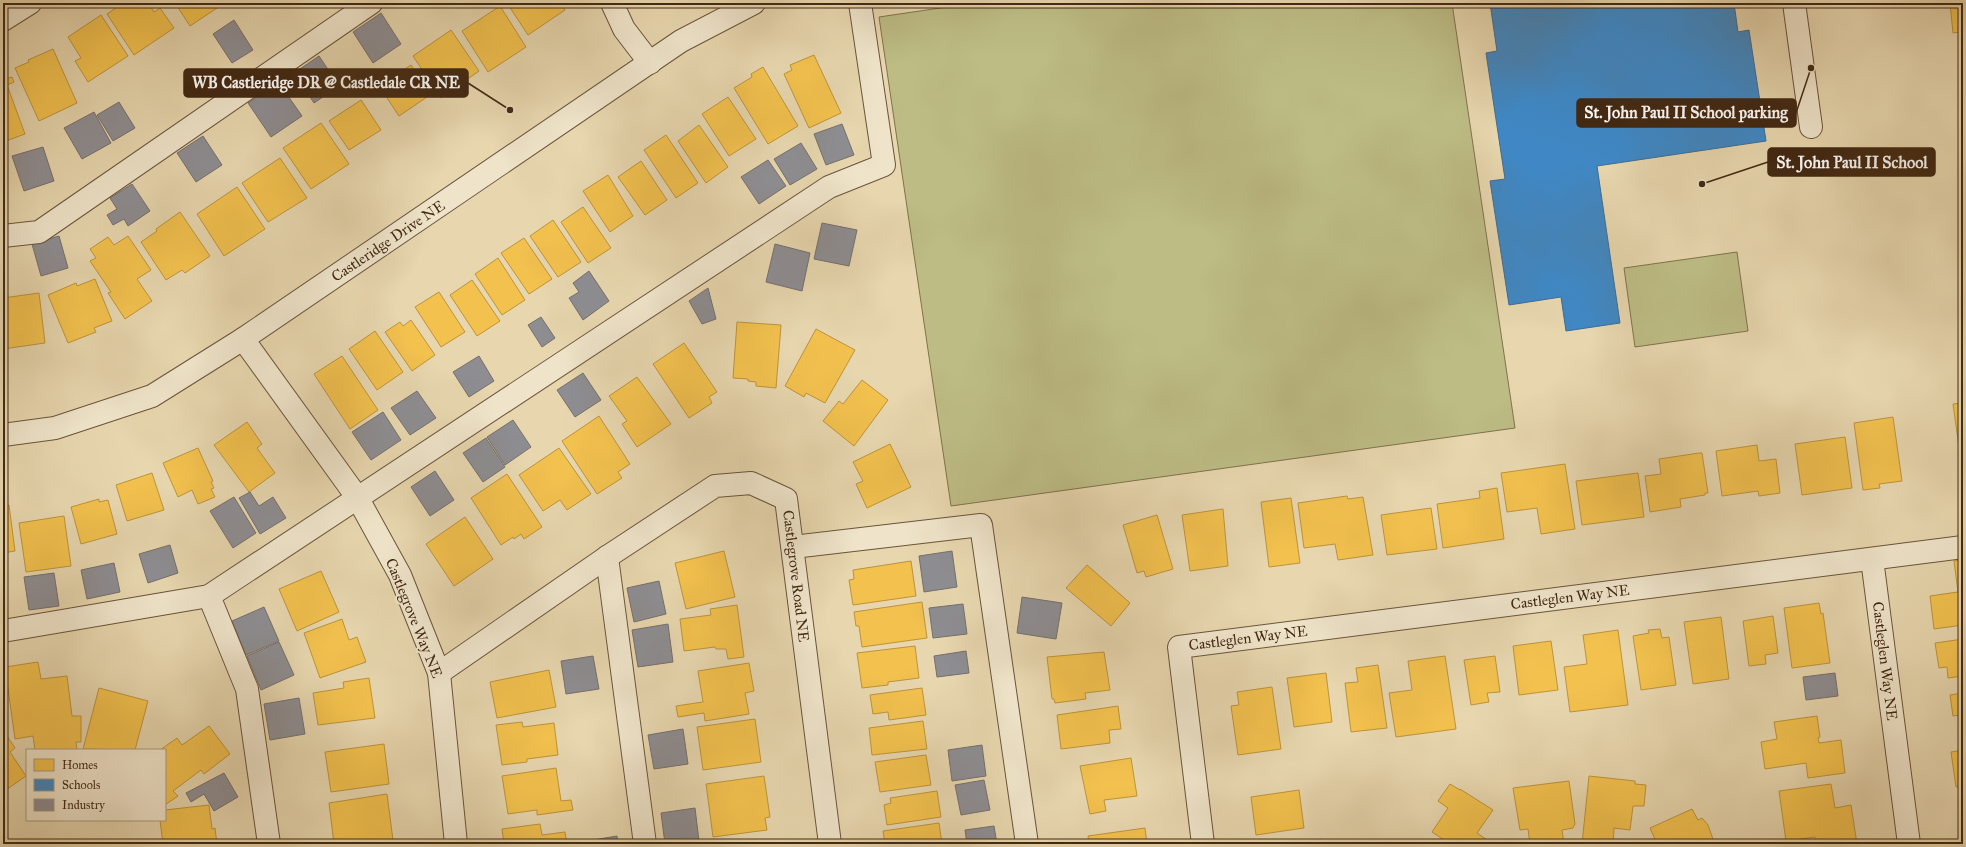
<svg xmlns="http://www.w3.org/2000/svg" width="1966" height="847" viewBox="0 0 1966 847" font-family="'IM FELL Great Primer',serif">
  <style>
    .green { fill: #bdbc85; stroke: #80724c }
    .homes { fill: #f2c14e; stroke: #bd933c }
    .schools { fill: #3f88c5; stroke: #406c90 }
    .industry { fill: #8d8d92; stroke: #766f6c }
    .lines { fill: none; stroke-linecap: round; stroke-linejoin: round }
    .minor-casing { stroke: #6b543a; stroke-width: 24 }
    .minor { stroke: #efe4ca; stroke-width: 22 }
    .labels { text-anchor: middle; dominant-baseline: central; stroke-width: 4; stroke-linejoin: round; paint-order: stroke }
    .street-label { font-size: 15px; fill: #422913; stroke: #efe4ca }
    .leader { fill: none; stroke: #422913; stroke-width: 1.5 }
    .callout-dot { fill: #422913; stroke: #efe4ca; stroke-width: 1.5 }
    .callout { fill: #422913; stroke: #422913; stroke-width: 1.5 }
    .callout-label { font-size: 16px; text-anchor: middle; font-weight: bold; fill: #fff }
  </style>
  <rect width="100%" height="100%" fill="#e7d6ae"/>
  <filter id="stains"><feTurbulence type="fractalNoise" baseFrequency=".005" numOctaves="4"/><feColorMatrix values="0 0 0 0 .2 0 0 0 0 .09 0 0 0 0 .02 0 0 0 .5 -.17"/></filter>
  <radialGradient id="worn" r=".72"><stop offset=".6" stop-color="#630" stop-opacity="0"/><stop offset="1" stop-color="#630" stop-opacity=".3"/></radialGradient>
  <g class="green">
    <path d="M 974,3 L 1452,3 L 1515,428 L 951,506 L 879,17 Z"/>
    <path d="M 1737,252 L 1748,331 L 1635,347 L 1624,268 Z"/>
  </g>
  <g class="homes">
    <path d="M 123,3 L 148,3 L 154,12 L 160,8 L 174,28 L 134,55 L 107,14 Z"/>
    <path d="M 175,3 L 214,3 L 217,8 L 190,26 Z"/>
    <path d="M 507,3 L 561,3 L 565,10 L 528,35 Z"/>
    <path d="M 1950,3 L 1963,3 L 1963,55 L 1960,32 L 1953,33 Z"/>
    <path d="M 500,6 L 526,47 L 488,72 L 462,31 Z"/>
    <path d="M 101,15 L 128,56 L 88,82 L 75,61 L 81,58 L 68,37 Z"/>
    <path d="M 451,30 L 479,71 L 441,98 L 413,56 Z"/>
    <path d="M 53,49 L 77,103 L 39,121 L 15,68 L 29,62 L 28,60 Z"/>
    <path d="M 814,55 L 841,113 L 809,128 L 784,74 L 792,70 L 790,65 Z"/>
    <path d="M 411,65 L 430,95 L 399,116 L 379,86 Z"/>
    <path d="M 763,67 L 798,126 L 768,144 L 734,88 L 752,77 L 751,74 Z"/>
    <path d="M 12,77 L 14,82 L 7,85 L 25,134 L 3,142 L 3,80 Z"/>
    <path d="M 1961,85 L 1963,85 L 1963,101 Z"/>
    <path d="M 728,97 L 756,139 L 729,156 L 702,114 Z"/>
    <path d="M 361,100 L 381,130 L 349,150 L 329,121 Z"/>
    <path d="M 321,123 L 349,164 L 311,189 L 283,148 Z"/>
    <path d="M 699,125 L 728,167 L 706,183 L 678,141 Z"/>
    <path d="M 666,135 L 698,183 L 676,198 L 644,150 Z"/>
    <path d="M 280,158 L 307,198 L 268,222 L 242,183 Z"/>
    <path d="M 641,161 L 667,200 L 645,215 L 618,177 Z"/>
    <path d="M 1961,163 L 1963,163 L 1963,178 Z"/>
    <path d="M 608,175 L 633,216 L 610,232 L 583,191 Z"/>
    <path d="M 237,187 L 265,229 L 224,256 L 197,214 Z"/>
    <path d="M 583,207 L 611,248 L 588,263 L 561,222 Z"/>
    <path d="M 180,212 L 210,256 L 185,273 L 182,270 L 166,280 L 141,242 L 157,231 L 156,229 Z"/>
    <path d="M 553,220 L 581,262 L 558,277 L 530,236 Z"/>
    <path d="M 128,236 L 151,270 L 137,279 L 152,301 L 125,319 L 108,293 L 111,292 L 90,261 L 96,258 L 90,249 L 108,237 L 114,245 Z"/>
    <path d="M 524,238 L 552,279 L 529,294 L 501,253 Z"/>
    <path d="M 498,258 L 525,300 L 502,315 L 475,274 Z"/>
    <path d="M 95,279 L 112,321 L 94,328 L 96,332 L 68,343 L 48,295 L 76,283 L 77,286 Z"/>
    <path d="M 472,280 L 500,321 L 477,336 L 450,295 Z"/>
    <path d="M 439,292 L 465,332 L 441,347 L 415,307 Z"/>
    <path d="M 39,293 L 45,343 L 3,349 L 3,298 Z"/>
    <path d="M 411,320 L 435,355 L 412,371 L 385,332 L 400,322 L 403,326 Z"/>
    <path d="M 737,322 L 781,325 L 776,388 L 756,386 L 756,382 L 748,381 L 748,379 L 733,378 Z"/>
    <path d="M 816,329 L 855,350 L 825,403 L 806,393 L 804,397 L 785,386 Z"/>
    <path d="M 375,331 L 403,372 L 377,390 L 349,349 Z"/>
    <path d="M 684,343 L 717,392 L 709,397 L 712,403 L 689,418 L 653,364 Z"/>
    <path d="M 342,356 L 378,410 L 350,429 L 314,374 Z"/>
    <path d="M 637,377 L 671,424 L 637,447 L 622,424 L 627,421 L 609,396 Z"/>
    <path d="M 862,380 L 888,400 L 854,446 L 823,421 L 839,401 L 843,404 Z"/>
    <path d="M 1963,403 L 1963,469 L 1962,469 L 1953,404 Z"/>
    <path d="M 599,416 L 630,464 L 618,472 L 622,478 L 597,494 L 562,441 Z"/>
    <path d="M 1893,417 L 1902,481 L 1879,484 L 1880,488 L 1863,490 L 1854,423 Z"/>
    <path d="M 247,422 L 262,444 L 257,448 L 275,473 L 249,492 L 214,445 Z"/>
    <path d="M 1845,437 L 1852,488 L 1802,495 L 1795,444 Z"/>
    <path d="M 890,444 L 911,487 L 867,508 L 856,484 L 863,481 L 853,462 Z"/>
    <path d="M 1757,445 L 1759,461 L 1776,459 L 1780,493 L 1759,496 L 1758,491 L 1722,496 L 1716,451 Z"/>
    <path d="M 198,448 L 213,481 L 211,482 L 214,488 L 211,489 L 215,497 L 198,504 L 192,490 L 178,497 L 163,463 Z"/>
    <path d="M 559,448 L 591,494 L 567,510 L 560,500 L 543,511 L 519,475 Z"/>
    <path d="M 1699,453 L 1702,453 L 1708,493 L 1705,493 L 1705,495 L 1680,499 L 1681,507 L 1650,512 L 1645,476 L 1661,474 L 1659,459 Z"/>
    <path d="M 1565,464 L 1575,529 L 1541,534 L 1537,508 L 1507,512 L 1501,473 Z"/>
    <path d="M 152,473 L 164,510 L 127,521 L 116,485 Z"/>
    <path d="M 1638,473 L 1644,517 L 1582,525 L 1576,481 Z"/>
    <path d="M 507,474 L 542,527 L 524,539 L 521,534 L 514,539 L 513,537 L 501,545 L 471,498 Z"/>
    <path d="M 1497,488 L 1504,539 L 1443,548 L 1437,504 L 1480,498 L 1479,491 Z"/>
    <path d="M 1347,496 L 1348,499 L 1363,497 L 1373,555 L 1338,560 L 1335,544 L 1304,548 L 1298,503 Z"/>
    <path d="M 1291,498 L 1300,563 L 1269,567 L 1261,502 Z"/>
    <path d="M 99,499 L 99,502 L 108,500 L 117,534 L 81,544 L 71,507 Z"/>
    <path d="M 9,505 L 15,551 L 3,553 L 3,506 Z"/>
    <path d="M 1431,508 L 1437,549 L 1387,555 L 1381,515 Z"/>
    <path d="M 1223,509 L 1228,566 L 1190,571 L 1182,515 Z"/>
    <path d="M 1157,515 L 1173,569 L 1146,577 L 1144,571 L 1137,573 L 1123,525 Z"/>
    <path d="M 64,516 L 71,566 L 26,572 L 19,523 Z"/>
    <path d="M 465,517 L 493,559 L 454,586 L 426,544 Z"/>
    <path d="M 724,551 L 735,597 L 686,609 L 675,563 Z"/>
    <path d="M 1963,560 L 1963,625 L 1934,629 L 1930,596 L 1958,592 L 1954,561 Z"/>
    <path d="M 911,561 L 916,596 L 853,605 L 849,580 L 854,579 L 853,570 Z"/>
    <path d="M 1087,565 L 1130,603 L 1111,626 L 1066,588 Z"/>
    <path d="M 321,571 L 339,612 L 297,631 L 279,589 Z"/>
    <path d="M 922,602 L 927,638 L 862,647 L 859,626 L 856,626 L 854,612 Z"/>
    <path d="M 1819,603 L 1821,614 L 1823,613 L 1830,663 L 1792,668 L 1784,608 Z"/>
    <path d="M 737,605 L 744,657 L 728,659 L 726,649 L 716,649 L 715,647 L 684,651 L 680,619 L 711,615 L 710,609 Z"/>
    <path d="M 1773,616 L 1778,653 L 1765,655 L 1766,664 L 1749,666 L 1743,621 Z"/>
    <path d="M 1721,617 L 1729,679 L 1693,684 L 1684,622 Z"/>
    <path d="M 342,619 L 349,640 L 357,637 L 366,662 L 320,678 L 304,633 Z"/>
    <path d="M 1660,629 L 1662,638 L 1669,637 L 1676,685 L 1641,690 L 1633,636 L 1649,633 L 1648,630 Z"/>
    <path d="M 1618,630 L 1628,705 L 1570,712 L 1564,667 L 1587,664 L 1583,635 Z"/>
    <path d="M 1963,639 L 1963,676 L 1948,678 L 1947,667 L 1939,668 L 1935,643 Z"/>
    <path d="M 1551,641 L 1558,690 L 1519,695 L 1513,646 Z"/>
    <path d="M 915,646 L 919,678 L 888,682 L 888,685 L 862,688 L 857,653 Z"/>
    <path d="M 1104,652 L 1110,690 L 1085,693 L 1086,699 L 1055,703 L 1054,699 L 1052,699 L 1047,657 Z"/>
    <path d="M 1445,656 L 1456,729 L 1396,737 L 1389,693 L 1412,690 L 1408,661 Z"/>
    <path d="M 1495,656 L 1500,692 L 1487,693 L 1489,702 L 1471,705 L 1464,660 Z"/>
    <path d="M 38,662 L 41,679 L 67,676 L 72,716 L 81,716 L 81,742 L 76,742 L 77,750 L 35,750 L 33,736 L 15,739 L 5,667 Z"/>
    <path d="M 749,663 L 754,691 L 745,693 L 749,714 L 705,721 L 704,713 L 678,717 L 676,706 L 703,702 L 698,671 Z"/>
    <path d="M 1378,665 L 1387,728 L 1351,732 L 1345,683 L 1358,682 L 1356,668 Z"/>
    <path d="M 549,670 L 556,707 L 497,718 L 490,682 Z"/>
    <path d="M 1326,673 L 1332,722 L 1294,727 L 1287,678 Z"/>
    <path d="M 369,678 L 375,718 L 318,725 L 313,693 L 344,688 L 343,682 Z"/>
    <path d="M 1272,687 L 1281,749 L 1238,755 L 1231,706 L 1239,705 L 1237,692 Z"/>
    <path d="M 99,688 L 148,701 L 135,750 L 83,749 Z"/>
    <path d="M 922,688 L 926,715 L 889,720 L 888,712 L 873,714 L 870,695 Z"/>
    <path d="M 1963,693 L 1963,733 L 1960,715 L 1953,716 L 1950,695 Z"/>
    <path d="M 1118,706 L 1121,729 L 1109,730 L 1110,743 L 1061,749 L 1057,715 Z"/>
    <path d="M 1817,716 L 1820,737 L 1818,738 L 1819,743 L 1841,740 L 1845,773 L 1808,778 L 1806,763 L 1765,769 L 1761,742 L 1777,739 L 1774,722 Z"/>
    <path d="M 755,719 L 761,762 L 703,770 L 697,727 Z"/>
    <path d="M 923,721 L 927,749 L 872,755 L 869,728 Z"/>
    <path d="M 522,722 L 523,727 L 554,723 L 558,755 L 527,759 L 527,762 L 502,765 L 496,725 Z"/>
    <path d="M 209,726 L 230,754 L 204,774 L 201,770 L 173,791 L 178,796 L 165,805 L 165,750 L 160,750 L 177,738 L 182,745 Z"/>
    <path d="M 3,730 L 15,748 L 10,752 L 26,776 L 3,792 Z"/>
    <path d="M 384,744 L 389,784 L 331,792 L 325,752 Z"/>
    <path d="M 1963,750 L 1963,786 L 1956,787 L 1951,752 Z"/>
    <path d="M 926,755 L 931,785 L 880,792 L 875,762 Z"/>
    <path d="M 1131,758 L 1137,796 L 1104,800 L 1106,811 L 1090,814 L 1080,766 Z"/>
    <path d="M 556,768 L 561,801 L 571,800 L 573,810 L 537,815 L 537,810 L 508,814 L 502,776 Z"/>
    <path d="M 764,776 L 770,817 L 765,818 L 767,830 L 713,837 L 706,784 Z"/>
    <path d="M 1589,776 L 1635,781 L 1635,784 L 1646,785 L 1644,806 L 1633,806 L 1630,830 L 1614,828 L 1613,844 L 1582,844 Z"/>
    <path d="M 1569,781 L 1575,824 L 1573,828 L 1562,830 L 1564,844 L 1530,844 L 1528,829 L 1520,830 L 1513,788 Z"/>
    <path d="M 1450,784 L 1460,790 L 1460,789 L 1493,810 L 1477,833 L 1493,844 L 1450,844 L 1432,832 L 1448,808 L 1438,801 Z"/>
    <path d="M 1831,784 L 1835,808 L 1851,805 L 1857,844 L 1816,844 L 1815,837 L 1786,841 L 1779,791 Z"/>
    <path d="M 1299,790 L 1304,828 L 1256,835 L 1251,797 Z"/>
    <path d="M 937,791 L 941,817 L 887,825 L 884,805 L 891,803 L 890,798 Z"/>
    <path d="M 387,794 L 393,840 L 367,844 L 334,844 L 329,803 Z"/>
    <path d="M 209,805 L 212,829 L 215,828 L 217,844 L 163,844 L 160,820 L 165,820 L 165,810 Z"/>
    <path d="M 1692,809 L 1698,820 L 1702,818 L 1708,825 L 1714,842 L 1711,844 L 1657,844 L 1650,828 Z"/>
    <path d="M 939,823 L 942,844 L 885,844 L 883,831 Z"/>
    <path d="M 540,824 L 542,835 L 565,832 L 567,844 L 504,844 L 502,829 Z"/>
    <path d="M 1145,828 L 1147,844 L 1089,844 L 1088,836 Z"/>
    <path d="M 1322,839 L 1322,844 L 1291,844 Z"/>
  </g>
  <path class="schools" d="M 1490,3 L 1734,3 L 1738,32 L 1749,30 L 1766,141 L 1597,166 L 1620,323 L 1566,331 L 1561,297 L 1509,305 L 1490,181 L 1505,179 L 1486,53 L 1497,51 Z"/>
  <g class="industry">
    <path d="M 381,13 L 401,44 L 373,63 L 353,32 Z"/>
    <path d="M 234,20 L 253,50 L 232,63 L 213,34 Z"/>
    <path d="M 319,56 L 339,86 L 314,103 L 294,73 Z"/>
    <path d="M 279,83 L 302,116 L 271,137 L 248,103 Z"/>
    <path d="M 119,102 L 135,128 L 113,141 L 97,115 Z"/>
    <path d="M 94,112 L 111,143 L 82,159 L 64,128 Z"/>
    <path d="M 842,124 L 854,155 L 826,165 L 814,134 Z"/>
    <path d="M 203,136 L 222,165 L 196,182 L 177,153 Z"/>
    <path d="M 801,143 L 817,169 L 790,185 L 774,159 Z"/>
    <path d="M 43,147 L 54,181 L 24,191 L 12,156 Z"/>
    <path d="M 768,160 L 786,186 L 759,204 L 741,177 Z"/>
    <path d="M 132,184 L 150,211 L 128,226 L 124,219 L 113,225 L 107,215 L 117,209 L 110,198 Z"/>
    <path d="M 822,223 L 857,230 L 849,266 L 814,259 Z"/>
    <path d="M 59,236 L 68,268 L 41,276 L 32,244 Z"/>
    <path d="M 775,244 L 810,253 L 802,291 L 766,282 Z"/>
    <path d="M 589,271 L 609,301 L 583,320 L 569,298 L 579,292 L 573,283 Z"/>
    <path d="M 708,288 L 716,319 L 702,324 L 689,301 Z"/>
    <path d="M 541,317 L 555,338 L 542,347 L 528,325 Z"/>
    <path d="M 479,356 L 494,381 L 469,397 L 453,372 Z"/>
    <path d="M 583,373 L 601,400 L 575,417 L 557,390 Z"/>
    <path d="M 417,391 L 436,418 L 410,435 L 391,408 Z"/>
    <path d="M 383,412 L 401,440 L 371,460 L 352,432 Z"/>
    <path d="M 513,420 L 531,447 L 505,465 L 487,437 Z"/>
    <path d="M 486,438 L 505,467 L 483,482 L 463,453 Z"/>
    <path d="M 435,471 L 454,500 L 430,516 L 411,487 Z"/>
    <path d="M 250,492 L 259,506 L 273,497 L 286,518 L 260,534 L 239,498 Z"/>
    <path d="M 234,497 L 256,533 L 233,548 L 210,511 Z"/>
    <path d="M 170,545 L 178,573 L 148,583 L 139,554 Z"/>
    <path d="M 952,551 L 957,587 L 924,592 L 919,556 Z"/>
    <path d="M 114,563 L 120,592 L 87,599 L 81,570 Z"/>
    <path d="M 54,573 L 59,606 L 29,610 L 24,577 Z"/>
    <path d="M 659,581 L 666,614 L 634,622 L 627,588 Z"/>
    <path d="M 1022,597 L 1062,603 L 1056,639 L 1017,633 Z"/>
    <path d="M 963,604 L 967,634 L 933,638 L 929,608 Z"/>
    <path d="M 264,607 L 279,641 L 246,655 L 232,621 Z"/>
    <path d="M 668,624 L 673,662 L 638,667 L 632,630 Z"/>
    <path d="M 279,642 L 294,675 L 261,690 L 247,656 Z"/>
    <path d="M 966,651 L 969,673 L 937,677 L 934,656 Z"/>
    <path d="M 593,656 L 599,689 L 566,694 L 561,661 Z"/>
    <path d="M 1835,673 L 1838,696 L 1806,700 L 1803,677 Z"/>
    <path d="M 299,698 L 305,734 L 270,740 L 264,704 Z"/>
    <path d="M 683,729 L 688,764 L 654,769 L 648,735 Z"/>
    <path d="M 982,745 L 986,776 L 952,781 L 948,750 Z"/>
    <path d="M 224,773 L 238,797 L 214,811 L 204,794 L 191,802 L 186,793 Z"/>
    <path d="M 984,780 L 990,810 L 961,815 L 955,785 Z"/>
    <path d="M 695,808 L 699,841 L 665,844 L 661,813 Z"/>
    <path d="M 994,826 L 997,844 L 967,844 L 965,830 Z"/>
    <path d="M 617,836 L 618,844 L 587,844 L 587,841 Z"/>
  </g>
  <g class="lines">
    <defs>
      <g id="minor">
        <path d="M 612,3 L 624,29 L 650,63"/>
        <path d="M 1794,3 L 1811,127"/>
        <path d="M 3,20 L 30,3"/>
        <path d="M 3,236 L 39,232 L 371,3"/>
        <path d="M 243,339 L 357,497 L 400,575 L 439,673 L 456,844"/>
        <path d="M 3,435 L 55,428 L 152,396 L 243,339 L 681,41 L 754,3"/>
        <path d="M 793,547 L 981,525 L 1027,844"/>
        <path d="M 607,557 L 645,844"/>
        <path d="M 1872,559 L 1909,844"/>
        <path d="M 209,596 L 247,689 L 269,844"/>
        <path d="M 3,631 L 209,596 L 829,187 L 884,165 L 860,3"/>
        <path d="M 439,673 L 607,557 L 715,486 L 751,483 L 786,499 L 830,844"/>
        <path d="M 1203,844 L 1179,647 L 1963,547"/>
      </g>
    </defs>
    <use href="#minor" class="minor-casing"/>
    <use href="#minor" class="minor"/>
  </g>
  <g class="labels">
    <g class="street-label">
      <text transform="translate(388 241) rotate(-34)">Castleridge Drive NE</text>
      <text transform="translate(796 576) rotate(83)">Castlegrove Road NE</text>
      <text transform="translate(1570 597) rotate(-7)">Castleglen Way NE</text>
      <text transform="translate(414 618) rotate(68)">Castlegrove Way NE</text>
      <text transform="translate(1248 638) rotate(-7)">Castleglen Way NE</text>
      <text transform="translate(1885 661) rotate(83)">Castleglen Way NE</text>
    </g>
  </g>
  <path class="leader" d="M510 110L468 83M1811 68L1796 113M1702 184L1768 162"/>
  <g class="callout-dot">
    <circle cx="510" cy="110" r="4"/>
    <circle cx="1811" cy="68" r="4"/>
    <circle cx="1702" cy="184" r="4"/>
  </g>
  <g class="callout">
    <rect x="184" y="69" width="284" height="28" rx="4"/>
    <rect x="1577" y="99" width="219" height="28" rx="4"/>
    <rect x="1768" y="148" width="167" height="28" rx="4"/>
  </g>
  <g class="callout-label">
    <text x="326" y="88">WB Castleridge DR @ Castledale CR NE</text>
    <text x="1686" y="118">St. John Paul II School parking</text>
    <text x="1852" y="168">St. John Paul II School</text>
  </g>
  <rect width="1966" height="847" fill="none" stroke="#e7d6ae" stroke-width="16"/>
  <rect x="4" y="4" width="1958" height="839" fill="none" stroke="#422913" stroke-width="2"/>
  <rect x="8" y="8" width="1950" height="831" fill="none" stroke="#422913"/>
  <rect x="26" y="749" width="140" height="72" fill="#efe4ca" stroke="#aa9981"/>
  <rect x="34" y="759" width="20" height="12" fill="#f2c14e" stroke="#aa9981"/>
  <text x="62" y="769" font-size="12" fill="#422913">Homes</text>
  <rect x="34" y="779" width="20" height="12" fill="#3f88c5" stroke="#aa9981"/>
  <text x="62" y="789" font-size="12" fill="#422913">Schools</text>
  <rect x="34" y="799" width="20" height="12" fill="#8d8d92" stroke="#aa9981"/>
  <text x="62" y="809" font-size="12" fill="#422913">Industry</text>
  <rect width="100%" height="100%" filter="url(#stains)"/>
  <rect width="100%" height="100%" fill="url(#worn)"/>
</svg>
